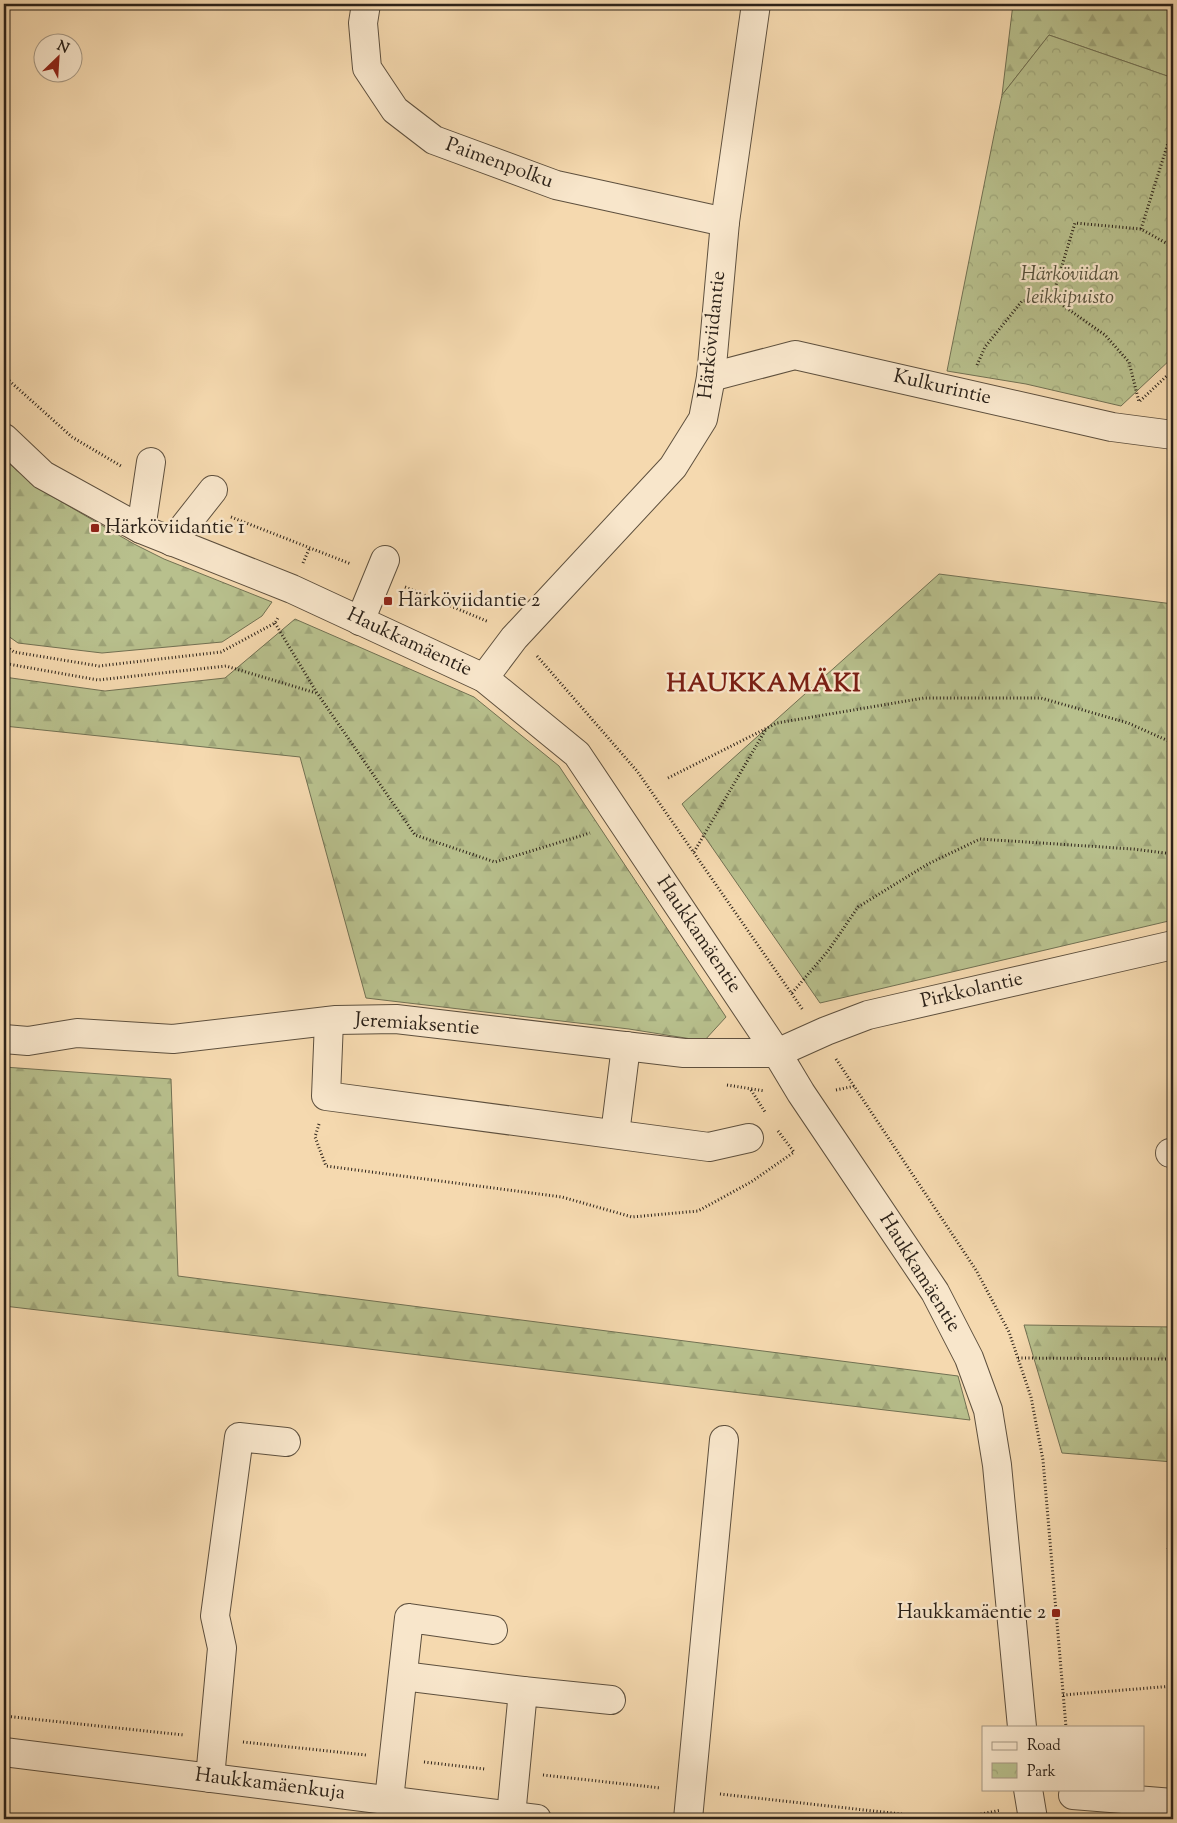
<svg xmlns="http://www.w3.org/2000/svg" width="1177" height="1823" viewBox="0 0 1177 1823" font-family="'Sorts Mill Goudy',serif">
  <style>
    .forest { fill: url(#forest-firs); stroke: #727153 }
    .park { fill: url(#park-crowns); stroke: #727153 }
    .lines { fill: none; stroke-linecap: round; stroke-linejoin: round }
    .minor-casing { stroke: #5e503e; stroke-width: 30 }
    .path { stroke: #2c2219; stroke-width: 3; stroke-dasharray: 1 2.5; stroke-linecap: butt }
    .minor { stroke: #f8e6cb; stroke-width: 28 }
    .poi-dot { fill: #8f2418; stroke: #f8e6cb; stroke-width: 2 }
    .labels { text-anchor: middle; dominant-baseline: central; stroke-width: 4.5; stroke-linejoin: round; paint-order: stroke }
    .street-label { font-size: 20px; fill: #2c2219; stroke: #f8e6cb }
    .park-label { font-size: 20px; font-style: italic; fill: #56513c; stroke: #f8e6cb }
    .poi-label { font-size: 20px; fill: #2c2219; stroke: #f8e6cb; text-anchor: start }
    .district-label { font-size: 25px; font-weight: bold; letter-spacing: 1px; fill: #7a1f14; stroke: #f8e6cb }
  </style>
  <defs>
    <pattern id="forest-firs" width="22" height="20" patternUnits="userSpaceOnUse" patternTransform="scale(1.25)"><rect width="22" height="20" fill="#b8c08d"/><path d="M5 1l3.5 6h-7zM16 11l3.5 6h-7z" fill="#9ea579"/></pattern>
    <pattern id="park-crowns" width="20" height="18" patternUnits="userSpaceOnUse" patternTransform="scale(1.25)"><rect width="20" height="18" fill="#b8c08d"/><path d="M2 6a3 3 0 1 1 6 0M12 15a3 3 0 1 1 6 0" fill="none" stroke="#9ea579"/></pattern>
  </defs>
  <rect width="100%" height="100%" fill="#f5d9af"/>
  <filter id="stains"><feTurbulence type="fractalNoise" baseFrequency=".004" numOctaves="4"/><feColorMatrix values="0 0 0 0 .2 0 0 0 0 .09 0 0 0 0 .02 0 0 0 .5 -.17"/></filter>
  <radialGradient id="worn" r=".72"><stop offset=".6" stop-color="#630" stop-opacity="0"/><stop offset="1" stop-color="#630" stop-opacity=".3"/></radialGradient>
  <g class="forest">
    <path d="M 1013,4 L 1173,4 L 1173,78 L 1049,35 L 1002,95 Z"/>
    <path d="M 4,459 L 36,487 L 134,544 L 164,559 L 272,602 L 262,616 L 222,642 L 102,653 L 18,643 L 4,633 Z"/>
    <path d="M 939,574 L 1173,604 L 1173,920 L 820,1003 L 682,804 Z"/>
    <path d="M 295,619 L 474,697 L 559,766 L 726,1017 L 704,1041 L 629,1029 L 366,998 L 300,757 L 4,726 L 4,677 L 105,691 L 225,678 Z"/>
    <path d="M 4,1067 L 171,1079 L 178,1276 L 958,1376 L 970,1420 L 4,1306 Z"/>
    <path d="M 1024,1325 L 1173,1327 L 1173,1462 L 1062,1453 Z"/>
  </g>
  <path class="park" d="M 1049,35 L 1173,78 L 1173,357 L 1121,406 L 1026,384 L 947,371 L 1002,95 Z"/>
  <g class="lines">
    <defs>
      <g id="minor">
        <path d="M 366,4 L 363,23 L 367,68 L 395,110 L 434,140 L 556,185 L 725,222"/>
        <path d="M 711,377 L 795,355 L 1112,427 L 1173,435"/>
        <path d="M 4,438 L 43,475 L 141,529 L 292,589 L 484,678 L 577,754 L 777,1053 L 801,1093 L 935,1292 L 969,1358 L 988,1410 L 997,1465 L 1022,1727"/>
        <path d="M 141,529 L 151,462"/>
        <path d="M 172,542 L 213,490"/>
        <path d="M 360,621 L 385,560"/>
        <path d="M 484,678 L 514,638 L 673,467 L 703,419 L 711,377 L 725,222 L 756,4"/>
        <path d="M 329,1021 L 326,1096 L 709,1147 L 749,1138"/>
        <path d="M 4,1039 L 28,1041 L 77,1033 L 173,1039 L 336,1020 L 396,1019 L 684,1053 L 777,1053 L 826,1031 L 868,1015 L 1173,945"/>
        <path d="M 615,1134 L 626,1046"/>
        <path d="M 1170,1153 L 1173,1153"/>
        <path d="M 403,1676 L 523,1691"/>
        <path d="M 4,1752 L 537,1819"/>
        <path d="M 210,1778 L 222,1648 L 215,1616 L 239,1437 L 286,1442"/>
        <path d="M 1028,1789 L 1033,1819"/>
        <path d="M 1073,1795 L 1173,1803"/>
        <path d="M 389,1800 L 409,1618 L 493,1630"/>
        <path d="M 511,1816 L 523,1691 L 611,1700"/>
        <path d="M 688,1819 L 724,1440"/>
      </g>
    </defs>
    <use href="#minor" class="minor-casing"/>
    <g class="path">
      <path d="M 1164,4 L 1173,15"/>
      <path d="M 1141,229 L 1173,127"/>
      <path d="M 1052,298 L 1075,223 L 1141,229 L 1173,247"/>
      <path d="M 977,365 L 985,347 L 1022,301 L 1052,298 L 1105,335 L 1129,362 L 1139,402"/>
      <path d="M 4,376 L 72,437 L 121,466"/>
      <path d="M 1140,401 L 1173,370"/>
      <path d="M 231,517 L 351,564"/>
      <path d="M 303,563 L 310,547"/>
      <path d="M 405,587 L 489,622"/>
      <path d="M 275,623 L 317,693 L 415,835 L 495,862 L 590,833"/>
      <path d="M 4,645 L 14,652 L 99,666 L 221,652 L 275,623 L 279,616"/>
      <path d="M 537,656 L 637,771 L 803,1010"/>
      <path d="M 4,661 L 8,664 L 98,680 L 226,666 L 316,693"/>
      <path d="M 668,778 L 777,723 L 924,698 L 1041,698 L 1128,723 L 1173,743"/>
      <path d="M 694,852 L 766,729"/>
      <path d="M 792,993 L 828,951 L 858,907 L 928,864 L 980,839 L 1133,849 L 1173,854"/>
      <path d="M 836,1059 L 976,1270 L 1009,1332 L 1031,1397 L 1043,1460 L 1066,1727"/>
      <path d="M 727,1085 L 765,1091"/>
      <path d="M 751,1090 L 765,1112"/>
      <path d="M 836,1090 L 855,1086"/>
      <path d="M 319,1124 L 315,1137 L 326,1166 L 562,1197 L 632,1217 L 698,1211 L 751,1182 L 794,1152 L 778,1131"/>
      <path d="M 1018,1358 L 1173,1359"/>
      <path d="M 1173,1547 L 1168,1546 L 1173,1592"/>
      <path d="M 1063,1695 L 1173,1686"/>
      <path d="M 4,1716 L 184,1735"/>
      <path d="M 243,1742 L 366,1755"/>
      <path d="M 424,1762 L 485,1769"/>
      <path d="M 543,1775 L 661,1788"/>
      <path d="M 720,1794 L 946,1819 L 962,1818 L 1001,1810"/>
    </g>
    <use href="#minor" class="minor"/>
  </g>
  <g class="poi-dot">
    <rect x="90" y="523" width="10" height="10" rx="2.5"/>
    <rect x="383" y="596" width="10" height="10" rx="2.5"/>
    <rect x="1051" y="1608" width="10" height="10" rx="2.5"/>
  </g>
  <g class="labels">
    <g class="street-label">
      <text transform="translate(499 164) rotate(20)">Paimenpolku</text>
      <text transform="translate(713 335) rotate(-84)">Härköviidantie</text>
      <text transform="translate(942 388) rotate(13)">Kulkurintie</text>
      <text transform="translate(409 643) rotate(25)">Haukkamäentie</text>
      <text transform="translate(698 935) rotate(56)">Haukkamäentie</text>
      <text transform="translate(972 991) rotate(-13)">Pirkkolantie</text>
      <text transform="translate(417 1025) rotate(4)">Jeremiaksentie</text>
      <text transform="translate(919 1273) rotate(58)">Haukkamäentie</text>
      <text transform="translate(270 1785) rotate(7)">Haukkamäenkuja</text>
    </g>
    <g class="park-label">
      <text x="1070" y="275">Härköviidan<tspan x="1070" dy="23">leikkipuisto</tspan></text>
    </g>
    <g class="poi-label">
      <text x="105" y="528">Härköviidantie 1</text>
      <text x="398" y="601">Härköviidantie 2</text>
      <text x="1046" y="1613" text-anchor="end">Haukkamäentie 2</text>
    </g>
    <g class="district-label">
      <text x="764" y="685">HAUKKAMÄKI</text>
    </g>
  </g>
  <rect width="1177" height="1823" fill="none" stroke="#f5d9af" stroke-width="20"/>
  <rect x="5" y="5" width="1167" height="1813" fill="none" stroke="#2c2219" stroke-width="2.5"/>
  <rect x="10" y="10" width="1157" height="1803" fill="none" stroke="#2c2219"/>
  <rect x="982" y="1726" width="162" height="65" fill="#f8e6cb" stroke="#a69884"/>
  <rect x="992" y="1742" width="25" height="8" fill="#f8e6cb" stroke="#a69884"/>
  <text x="1027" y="1750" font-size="15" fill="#2c2219">Road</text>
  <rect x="992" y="1763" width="25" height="15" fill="url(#park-crowns)" stroke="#a69884"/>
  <text x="1027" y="1776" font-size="15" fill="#2c2219">Park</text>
  <g transform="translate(58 58) rotate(25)"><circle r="24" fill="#f8e6cb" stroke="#a69884"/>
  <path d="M0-4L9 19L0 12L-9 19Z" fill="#8f2418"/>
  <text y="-8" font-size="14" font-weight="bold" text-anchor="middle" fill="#2c2219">N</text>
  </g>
  <rect width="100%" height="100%" filter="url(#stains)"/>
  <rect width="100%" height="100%" fill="url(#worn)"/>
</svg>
